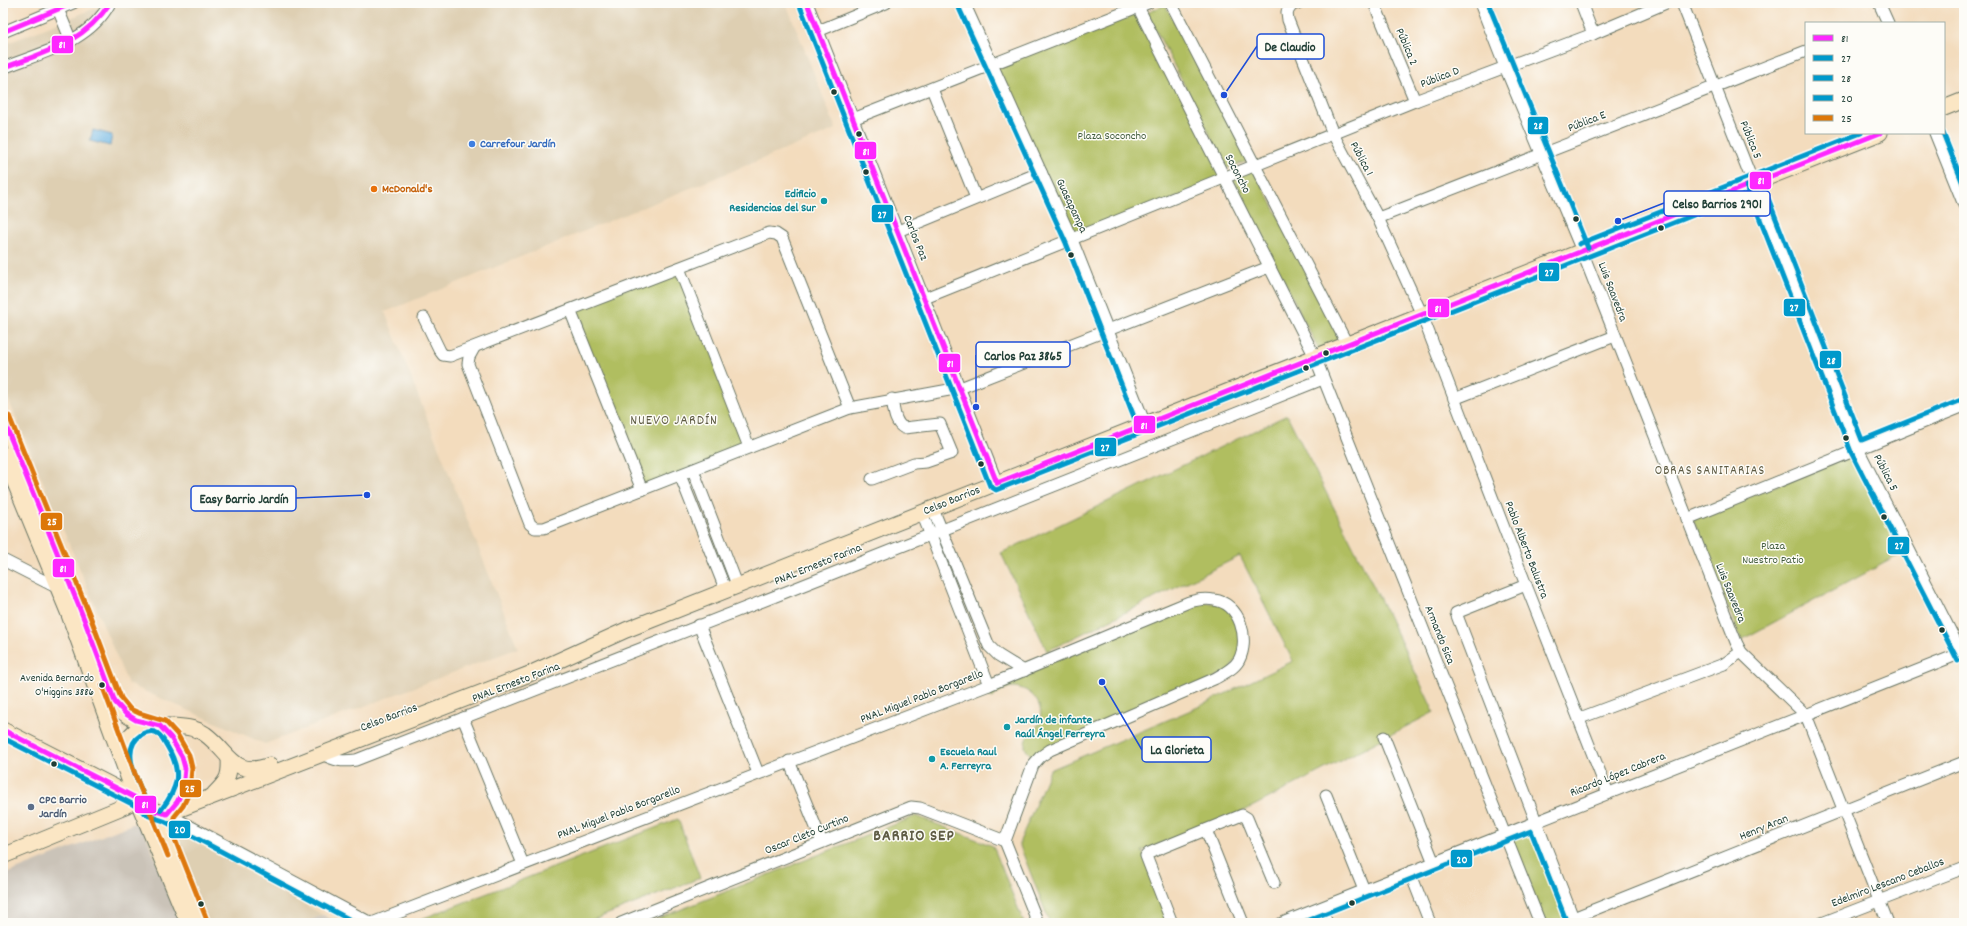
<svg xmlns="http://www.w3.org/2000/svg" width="1967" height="926" viewBox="0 0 1967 926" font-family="Dekko,sans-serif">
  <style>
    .built { fill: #decfb2 }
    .industrial { fill: #cac3b8 }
    .green { fill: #b0be61; stroke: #687e4a }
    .water { fill: #6bb4e3; stroke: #45788c }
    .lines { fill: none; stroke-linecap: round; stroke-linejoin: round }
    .street-casing { stroke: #697564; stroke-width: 13 }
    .secondary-casing { stroke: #697564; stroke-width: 17 }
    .street { stroke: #fff; stroke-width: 11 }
    .secondary { stroke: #fbe6c4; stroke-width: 15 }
    .bus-1-casing { stroke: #fdfcf7; stroke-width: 8 }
    .bus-2-casing { stroke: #fdfcf7; stroke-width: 8 }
    .bus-3-casing { stroke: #fdfcf7; stroke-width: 8 }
    .bus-4-casing { stroke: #fdfcf7; stroke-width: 8 }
    .bus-5-casing { stroke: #fdfcf7; stroke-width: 8 }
    .bus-1 { stroke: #fe27ff; stroke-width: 5 }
    .bus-2 { stroke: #0099cb; stroke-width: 5 }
    .bus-3 { stroke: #0099cb; stroke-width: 5 }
    .bus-4 { stroke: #0099cb; stroke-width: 5 }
    .bus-5 { stroke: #dd7708; stroke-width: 5 }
    .bus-dot { fill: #1f3d34; stroke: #fdfcf7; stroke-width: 1.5 }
    .shop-dot { fill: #3f7fe0; stroke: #fdfcf7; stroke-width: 1.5 }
    .food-dot { fill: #e8710a; stroke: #fdfcf7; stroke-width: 1.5 }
    .culture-dot { fill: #0f9aa8; stroke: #fdfcf7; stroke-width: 1.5 }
    .service-dot { fill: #5c6f8a; stroke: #fdfcf7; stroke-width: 1.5 }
    .labels { text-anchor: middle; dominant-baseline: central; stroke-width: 3; stroke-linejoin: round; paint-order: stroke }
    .bus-label { font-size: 11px; fill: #1f3d34; stroke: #fdfcf7; text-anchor: end }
    .street-label { font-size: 12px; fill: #1f3d34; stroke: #fdfcf7 }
    .park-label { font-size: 12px; fill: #435d3f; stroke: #fdfcf7 }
    .shop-label { font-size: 12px; font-weight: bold; fill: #366cbe; stroke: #fdfcf7; text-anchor: start }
    .food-label { font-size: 12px; font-weight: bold; fill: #c56008; stroke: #fdfcf7; text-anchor: start }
    .culture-label { font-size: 12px; font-weight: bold; fill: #0d838f; stroke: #fdfcf7; text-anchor: start }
    .service-label { font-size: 12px; font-weight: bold; fill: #4e5e75; stroke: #fdfcf7; text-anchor: start }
    .neighbourhood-label { font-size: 13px; letter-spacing: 1px; fill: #5f5c45; stroke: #fdfcf7 }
    .quarter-label { font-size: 14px; letter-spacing: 1px; fill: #5f5c45; stroke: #fdfcf7 }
    .district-label { font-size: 16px; font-weight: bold; letter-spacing: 1px; fill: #5f5c45; stroke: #fdfcf7 }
    .leader { fill: none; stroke: #1d4ed8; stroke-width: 1.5 }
    .callout-dot { fill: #1d4ed8; stroke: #fdfcf7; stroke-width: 1.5 }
    .callout { fill: #fdfcf7; stroke: #1d4ed8; stroke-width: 1.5 }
    .callout-label { font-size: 13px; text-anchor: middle; font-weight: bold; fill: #1f3d34 }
    .line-badge { stroke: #fdfcf7; stroke-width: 1.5 }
    .badge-label { font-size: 11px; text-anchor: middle; font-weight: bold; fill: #fff }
  </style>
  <rect width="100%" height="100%" fill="#fdfcf7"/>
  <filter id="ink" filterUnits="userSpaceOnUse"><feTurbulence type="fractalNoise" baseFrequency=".025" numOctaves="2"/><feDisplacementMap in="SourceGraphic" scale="8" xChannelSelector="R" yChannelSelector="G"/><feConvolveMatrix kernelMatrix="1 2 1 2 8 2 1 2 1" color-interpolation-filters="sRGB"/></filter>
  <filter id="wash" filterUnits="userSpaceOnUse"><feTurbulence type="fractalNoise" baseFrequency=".012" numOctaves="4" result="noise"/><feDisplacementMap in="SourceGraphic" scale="16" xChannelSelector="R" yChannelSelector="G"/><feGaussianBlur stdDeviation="0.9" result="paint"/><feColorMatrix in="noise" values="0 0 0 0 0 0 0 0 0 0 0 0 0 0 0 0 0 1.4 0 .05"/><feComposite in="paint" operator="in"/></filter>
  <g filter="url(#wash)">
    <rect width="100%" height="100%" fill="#f3dcbd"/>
    <g class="built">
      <path d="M 108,3 L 786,3 L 836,129 L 385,312 L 518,648 L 265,744 L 128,684 L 3,387 L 3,45 Z"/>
      <path d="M 153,817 L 201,845 L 323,915 L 303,923 L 181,923 L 140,821 Z"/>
    </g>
    <g class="industrial">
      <path d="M 140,821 L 181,923 L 3,923 L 3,875 Z"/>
      <path d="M 323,915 L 338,923 L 303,923 Z"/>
    </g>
    <g class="green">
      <path d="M 1165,5 L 1251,160 L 1227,168 L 1147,13 Z"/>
      <path d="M 1138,8 L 1224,178 L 1072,240 L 991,66 Z"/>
      <path d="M 1252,166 L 1345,342 L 1320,352 L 1231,175 Z"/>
      <path d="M 679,268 L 749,447 L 642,490 L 570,310 Z"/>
      <path d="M 1287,415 L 1388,615 L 1434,712 L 1246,810 L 1142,851 L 1171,923 L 1050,923 L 1020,846 L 1020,841 L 1050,770 L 1198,707 L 1293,661 L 1240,556 L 1047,651 L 1001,553 Z"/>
      <path d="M 1853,455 L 1903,553 L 1741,640 L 1693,519 Z"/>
      <path d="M 1189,602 L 1227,604 L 1244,646 L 1229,671 L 1037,760 C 1032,756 1024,751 1025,744 C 1025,736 1033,733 1037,727 C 1048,709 1033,688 1014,687 C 1005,687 998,692 993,698 L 975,690 Z"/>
      <path d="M 916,816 L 993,846 L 1024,923 L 647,923 Z"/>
      <path d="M 678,819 L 700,878 L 585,923 L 411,923 Z"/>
      <path d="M 1533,831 L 1570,923 L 1545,923 L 1511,840 Z"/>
    </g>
    <path class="water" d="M 93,130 L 112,135 L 110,146 L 90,141 Z"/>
  </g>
  <g filter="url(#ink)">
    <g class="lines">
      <defs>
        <g id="street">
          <path d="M 807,3 L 997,483"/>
          <path d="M 964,3 L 1072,240 L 1145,424"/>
          <path d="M 1136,3 L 1315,357 L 1540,923"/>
          <path d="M 1171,3 L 1347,344"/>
          <path d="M 1298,3 L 1292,5 L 1287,12 L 1288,20 L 1333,134 L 1378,218 L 1422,315 L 1526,585 L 1608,793"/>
          <path d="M 1374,3 L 1415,101"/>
          <path d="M 1480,3 L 1505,67 L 1582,251 L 1736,642 L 1741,652 L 1806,715 L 1888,923"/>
          <path d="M 1581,3 L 1593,34"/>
          <path d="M 1682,3 L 1858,449 L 1964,658"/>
          <path d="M 1879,3 L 1888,23"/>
          <path d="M 56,4 L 71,41"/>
          <path d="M 818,31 L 886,3"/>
          <path d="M 3,32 L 73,3"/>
          <path d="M 3,68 C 42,52 89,43 110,3"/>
          <path d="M 932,89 L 976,198"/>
          <path d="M 853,119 L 1148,3"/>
          <path d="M 1935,133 L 1964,205"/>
          <path d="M 1378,218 L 1806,51"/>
          <path d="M 898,231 L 1041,172"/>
          <path d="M 679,268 L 749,447"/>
          <path d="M 925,298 L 1415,101 L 1593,34 L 1666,3"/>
          <path d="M 570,310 L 642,490"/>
          <path d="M 424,318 L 440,351 L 443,355 L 450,356 L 769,233 L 776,234 L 782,238 L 850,408"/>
          <path d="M 474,348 L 469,357 L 468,364 L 530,524 L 535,528 L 544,528 L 850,408 L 960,388 L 1269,267"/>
          <path d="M 1454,399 L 1615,336"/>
          <path d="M 693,470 L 738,587"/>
          <path d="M 680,475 L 726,591"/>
          <path d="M 872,479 L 914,463 L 926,462 L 952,453 L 940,424 L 904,428 C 894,423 894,409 892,399"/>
          <path d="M 933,509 L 989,646 L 998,655 L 1024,671"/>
          <path d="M 922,513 L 989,685"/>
          <path d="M 1687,519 L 1964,406"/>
          <path d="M 3,560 L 58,588"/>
          <path d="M 1526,585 L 1456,613 L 1575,923"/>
          <path d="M 699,625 L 758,773"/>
          <path d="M 463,718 L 523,864"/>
          <path d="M 1580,718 L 1724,664 L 1741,652"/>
          <path d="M 1384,737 L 1434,863"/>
          <path d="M 322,754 C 335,761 342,762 356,760 L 786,592 L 1323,379"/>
          <path d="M 789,761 L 822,842"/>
          <path d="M 1326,795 L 1364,890"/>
          <path d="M 167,814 L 371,923"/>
          <path d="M 1206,830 L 1243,923"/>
          <path d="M 1410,872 L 1430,923"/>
          <path d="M 1321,908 L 1327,923"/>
          <path d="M 1573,918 L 1964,762"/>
          <path d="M 372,923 L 989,685 L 1189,602 C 1197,600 1205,598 1214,600 C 1240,603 1250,639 1239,660 C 1234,669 1223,674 1214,679 L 1050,750 L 1040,757 L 1033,765 L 1005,841 L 1038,923"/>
          <path d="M 621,923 L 911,807 L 920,808 L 1005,841"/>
          <path d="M 1172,923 L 1146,856 L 1149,853 L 1242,815 L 1247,818 L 1274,883"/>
          <path d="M 1282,923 L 1964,652"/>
          <path d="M 1822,923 L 1964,868"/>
        </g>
        <g id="secondary">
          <path d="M 1944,108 L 1964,100"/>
          <path d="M 3,419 C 30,486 58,552 84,619 C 93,643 106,697 124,713 C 151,734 183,719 205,734 C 230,752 233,779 270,765"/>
          <path d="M 3,454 L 68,612 L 131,785 L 188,923"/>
          <path d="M 160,726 L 176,746 L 185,768 L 183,790 L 177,802 L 167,814 L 165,833 L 200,923"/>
          <path d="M 3,730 L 138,799 L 152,810 L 167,814"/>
          <path d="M 124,760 C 121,741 131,731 147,724"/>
          <path d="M 214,794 C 227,781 230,777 229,759"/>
          <path d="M 167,814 L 527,675 L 626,630 L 1880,133"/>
          <path d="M 3,856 L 125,806 L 138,799"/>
        </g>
      </defs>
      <use href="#street" class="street-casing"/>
      <use href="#secondary" class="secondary-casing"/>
      <use href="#street" class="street"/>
      <use href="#secondary" class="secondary"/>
      <defs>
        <g id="bus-1">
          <path d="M 807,3 L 997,483"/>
          <path d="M 3,32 L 73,3"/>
          <path d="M 3,68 C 45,52 84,43 110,3"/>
          <path d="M 3,419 L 84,619 L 115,702 L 126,714 L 136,720 L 160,726 L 171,738 L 182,757 L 185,768 L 183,790 L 177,802 L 167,814 L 152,810 L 138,799 L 3,730"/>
          <path d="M 997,483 L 1880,133"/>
        </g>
        <g id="bus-2">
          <path d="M 800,6 L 990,486 L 996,490 L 1757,190"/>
          <path d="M 958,6 L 1066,243 L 1138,427"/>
          <path d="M 1747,186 L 1851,452 L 1958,661"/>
        </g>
        <g id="bus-3">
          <path d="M 1488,3 L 1588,248"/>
          <path d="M 1943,133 L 1964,186"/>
          <path d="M 1761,180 L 1862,440 L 1961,400"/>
          <path d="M 1579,244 L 1861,133"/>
        </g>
        <g id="bus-4">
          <path d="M 3,738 L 134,805 L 149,816 L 164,821 L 356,923"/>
          <path d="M 144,796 C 137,780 120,748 141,735 C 144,732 151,731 155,732 C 161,734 164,741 167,746 C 182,771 179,787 161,810"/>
          <path d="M 1301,923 L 1531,831 L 1567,923"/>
        </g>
        <g id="bus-5">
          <path d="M 9,416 L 90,616 L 121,698 L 130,709 L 139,713 L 165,721 L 177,734 L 189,755 L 192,768 L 190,791 L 183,806 L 174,817 L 172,832 L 207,920"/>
          <path d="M 102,685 L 138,782 L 168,856"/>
        </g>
      </defs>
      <use href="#bus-1" class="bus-1-casing"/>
      <use href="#bus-2" class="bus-2-casing"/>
      <use href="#bus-3" class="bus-3-casing"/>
      <use href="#bus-4" class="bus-4-casing"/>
      <use href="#bus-5" class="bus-5-casing"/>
      <use href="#bus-1" class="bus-1"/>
      <use href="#bus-2" class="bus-2"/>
      <use href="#bus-3" class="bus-3"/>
      <use href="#bus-4" class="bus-4"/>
      <use href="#bus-5" class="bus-5"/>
    </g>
  </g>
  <g class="bus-dot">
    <circle cx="834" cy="92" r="3.5"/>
    <circle cx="859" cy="134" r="3.5"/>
    <circle cx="866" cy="172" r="3.5"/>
    <circle cx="1576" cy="219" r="3.5"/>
    <circle cx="1661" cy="228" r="3.5"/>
    <circle cx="1071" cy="255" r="3.5"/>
    <circle cx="1326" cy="353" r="3.5"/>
    <circle cx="1306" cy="368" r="3.5"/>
    <circle cx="1846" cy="438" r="3.5"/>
    <circle cx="981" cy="464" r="3.5"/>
    <circle cx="1884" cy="517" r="3.5"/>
    <circle cx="1942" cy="630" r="3.5"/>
    <circle cx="102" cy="685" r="3.5"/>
    <circle cx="54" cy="764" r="3.5"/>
    <circle cx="1352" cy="903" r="3.5"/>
    <circle cx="201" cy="904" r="3.5"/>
  </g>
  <circle class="shop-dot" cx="472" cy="144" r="4"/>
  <circle class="food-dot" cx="374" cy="189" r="4"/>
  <g class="culture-dot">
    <circle cx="824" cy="201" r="4"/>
    <circle cx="1007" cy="727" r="4"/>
    <circle cx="932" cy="759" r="4"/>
  </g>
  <circle class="service-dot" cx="31" cy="807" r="4"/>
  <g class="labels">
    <g class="bus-label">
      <text x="94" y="679">Avenida Bernardo<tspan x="94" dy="14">O'Higgins 3886</tspan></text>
    </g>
    <g class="street-label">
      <text transform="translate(1406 47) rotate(67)">Pública 2</text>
      <text transform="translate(1440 78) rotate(-21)">Pública D</text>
      <text transform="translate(1587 122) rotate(-21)">Pública E</text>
      <text transform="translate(1750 140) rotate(68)">Pública 5</text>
      <text transform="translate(1361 159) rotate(62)">Pública 1</text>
      <text transform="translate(1237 174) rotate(63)">Soconcho</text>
      <text transform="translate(1071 206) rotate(65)">Guasapampa</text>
      <text transform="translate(915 238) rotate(68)">Carlos Paz</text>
      <text transform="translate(1612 292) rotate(69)">Luis Saavedra</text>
      <text transform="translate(1885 473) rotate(63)">Pública 5</text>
      <text transform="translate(952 501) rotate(-22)">Celso Barrios</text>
      <text transform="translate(1526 550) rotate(69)">Pablo Alberto Balustra</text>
      <text transform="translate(818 565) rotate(-22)">PNAL Ernesto Farina</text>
      <text transform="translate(1730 593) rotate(68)">Luis Saavedra</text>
      <text transform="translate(1439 635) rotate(68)">Armando Sica</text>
      <text transform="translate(516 683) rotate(-21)">PNAL Ernesto Farina</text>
      <text transform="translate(922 697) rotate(-21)">PNAL Miguel Pablo Borgarello</text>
      <text transform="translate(389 718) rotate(-21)">Celso Barrios</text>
      <text transform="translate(1618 775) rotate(-22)">Ricardo López Cabrera</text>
      <text transform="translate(619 813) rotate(-21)">PNAL Miguel Pablo Borgarello</text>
      <text transform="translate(1764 828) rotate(-22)">Henry Aran</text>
      <text transform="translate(807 835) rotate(-22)">Oscar Cleto Curtino</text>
      <text transform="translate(1888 883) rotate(-21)">Edelmiro Lescano Ceballos</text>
    </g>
    <g class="park-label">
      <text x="1112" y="136">Plaza Soconcho</text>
      <text x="1773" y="546">Plaza<tspan x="1773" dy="14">Nuestro Patio</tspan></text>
    </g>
    <g class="shop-label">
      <text x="480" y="144">Carrefour Jardín</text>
    </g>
    <g class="food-label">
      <text x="382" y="189">McDonald's</text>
    </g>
    <g class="culture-label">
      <text x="816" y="194" text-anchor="end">Edificio<tspan x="816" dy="14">Residencias del Sur</tspan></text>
      <text x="1015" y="720">Jardín de infante<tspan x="1015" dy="14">Raúl Ángel Ferreyra</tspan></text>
      <text x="940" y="752">Escuela Raul<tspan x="940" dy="14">A. Ferreyra</tspan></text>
    </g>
    <g class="service-label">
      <text x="39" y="800">CPC Barrio<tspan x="39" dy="14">Jardín</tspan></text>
    </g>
    <g class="neighbourhood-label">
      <text x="1710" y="471">OBRAS SANITARIAS</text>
    </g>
    <g class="quarter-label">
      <text x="674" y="421">NUEVO JARDÍN</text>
    </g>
    <g class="district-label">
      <text x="914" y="836">BARRIO SEP</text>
    </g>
  </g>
  <path class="leader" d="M1224 95L1257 46M1618 221L1664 203M976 407L976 355M367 495L296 498M1102 682L1142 750"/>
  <g class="callout-dot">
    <circle cx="1224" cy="95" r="4"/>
    <circle cx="1618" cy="221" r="4"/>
    <circle cx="976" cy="407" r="4"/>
    <circle cx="367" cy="495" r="4"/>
    <circle cx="1102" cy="682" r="4"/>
  </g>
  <g class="callout">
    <rect x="1257" y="34" width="67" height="25" rx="4"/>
    <rect x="1664" y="191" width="106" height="25" rx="4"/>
    <rect x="976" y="342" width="94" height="25" rx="4"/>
    <rect x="191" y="486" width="105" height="25" rx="4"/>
    <rect x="1142" y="737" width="69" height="25" rx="4"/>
  </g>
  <g class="callout-label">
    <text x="1290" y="51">De Claudio</text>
    <text x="1717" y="208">Celso Barrios 2901</text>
    <text x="1023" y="360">Carlos Paz 3865</text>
    <text x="244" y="503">Easy Barrio Jardín</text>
    <text x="1177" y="754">La Glorieta</text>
  </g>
  <g class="line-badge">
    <rect x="51" y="35" width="23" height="19" rx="4" fill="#fe27ff"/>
    <rect x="1527" y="116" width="22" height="19" rx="4" fill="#0099cb"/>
    <rect x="854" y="141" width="23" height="19" rx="4" fill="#fe27ff"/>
    <rect x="1749" y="171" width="23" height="19" rx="4" fill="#fe27ff"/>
    <rect x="871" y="204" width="23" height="19" rx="4" fill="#0099cb"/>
    <rect x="1538" y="262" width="22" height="20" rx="4" fill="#0099cb"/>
    <rect x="1783" y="298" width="23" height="19" rx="4" fill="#0099cb"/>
    <rect x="1427" y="298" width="23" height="20" rx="4" fill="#fe27ff"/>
    <rect x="1819" y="350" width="23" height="19" rx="4" fill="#0099cb"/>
    <rect x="938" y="353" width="23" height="20" rx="4" fill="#fe27ff"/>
    <rect x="1133" y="415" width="23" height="19" rx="4" fill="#fe27ff"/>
    <rect x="1094" y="437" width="23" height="20" rx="4" fill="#0099cb"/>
    <rect x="40" y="512" width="23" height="19" rx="4" fill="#dd7708"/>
    <rect x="1887" y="536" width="23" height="19" rx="4" fill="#0099cb"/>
    <rect x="52" y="558" width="23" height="20" rx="4" fill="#fe27ff"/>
    <rect x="179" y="779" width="23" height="19" rx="4" fill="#dd7708"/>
    <rect x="134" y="795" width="23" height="19" rx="4" fill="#fe27ff"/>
    <rect x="168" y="820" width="23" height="19" rx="4" fill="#0099cb"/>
    <rect x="1450" y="849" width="23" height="19" rx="4" fill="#0099cb"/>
  </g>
  <g class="badge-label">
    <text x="62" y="48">81</text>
    <text x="1538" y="129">28</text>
    <text x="866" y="155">81</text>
    <text x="1761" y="184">81</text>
    <text x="882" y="218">27</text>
    <text x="1549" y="276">27</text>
    <text x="1794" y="311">27</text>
    <text x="1438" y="312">81</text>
    <text x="1831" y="364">28</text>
    <text x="950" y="367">81</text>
    <text x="1144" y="429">81</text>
    <text x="1105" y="451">27</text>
    <text x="52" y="525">25</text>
    <text x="1899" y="549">27</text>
    <text x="63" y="572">81</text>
    <text x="190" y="792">25</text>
    <text x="145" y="808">81</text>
    <text x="180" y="833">20</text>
    <text x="1462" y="863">20</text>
  </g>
  <rect width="1967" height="926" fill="none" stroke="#fdfcf7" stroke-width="16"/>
  <rect x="1805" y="22" width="140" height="112" fill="#fdfcf7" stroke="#a4b0a9"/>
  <rect x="1813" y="35" width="20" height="6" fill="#fe27ff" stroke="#a4b0a9"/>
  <text x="1841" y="42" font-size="12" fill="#1f3d34">81</text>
  <rect x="1813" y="55" width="20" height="6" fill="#0099cb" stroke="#a4b0a9"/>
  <text x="1841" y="62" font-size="12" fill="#1f3d34">27</text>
  <rect x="1813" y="75" width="20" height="6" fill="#0099cb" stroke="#a4b0a9"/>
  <text x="1841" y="82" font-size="12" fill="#1f3d34">28</text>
  <rect x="1813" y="95" width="20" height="6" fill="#0099cb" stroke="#a4b0a9"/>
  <text x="1841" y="102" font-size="12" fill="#1f3d34">20</text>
  <rect x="1813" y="115" width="20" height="6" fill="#dd7708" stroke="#a4b0a9"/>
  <text x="1841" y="122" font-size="12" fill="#1f3d34">25</text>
</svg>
